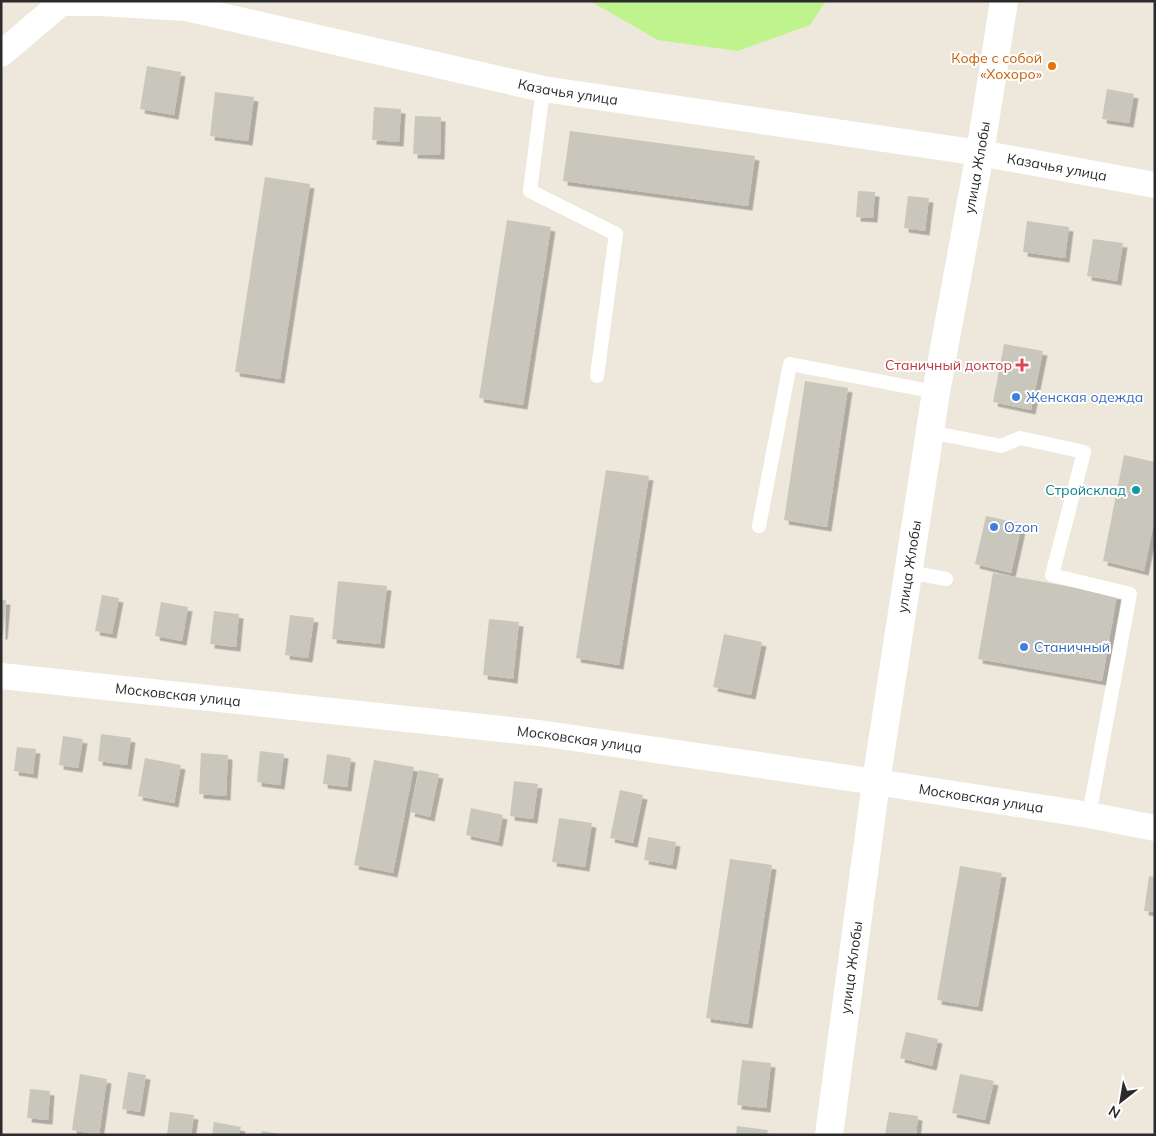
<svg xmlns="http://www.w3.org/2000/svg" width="1156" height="1136" viewBox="0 0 1156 1136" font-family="Mulish,sans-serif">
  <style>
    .pitch { fill: #bef38e }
    .building { fill: #c9c6bb; filter: url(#shadow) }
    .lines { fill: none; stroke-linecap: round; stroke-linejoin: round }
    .service { stroke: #fff; stroke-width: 14 }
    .minor { stroke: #fff; stroke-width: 26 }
    .tertiary { stroke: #fff; stroke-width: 28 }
    .food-dot { fill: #e8710a; stroke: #fff; stroke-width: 2 }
    .health-dot { fill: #e0444e; stroke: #fff; stroke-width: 2 }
    .shop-dot { fill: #3f7fe0; stroke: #fff; stroke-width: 2 }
    .culture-dot { fill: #0f9aa8; stroke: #fff; stroke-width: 2 }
    .labels { text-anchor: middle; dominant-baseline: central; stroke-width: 4; stroke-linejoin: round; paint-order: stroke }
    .food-label { font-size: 14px; fill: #c56008; stroke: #fff; text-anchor: end }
    .street-label { font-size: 14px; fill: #2b2b2b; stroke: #fff }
    .health-label { font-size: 14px; fill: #be3a42; stroke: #fff; text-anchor: end }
    .shop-label { font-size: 14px; fill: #366cbe; stroke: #fff; text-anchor: start }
    .culture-label { font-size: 14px; fill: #0d838f; stroke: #fff; text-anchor: end }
  </style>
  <defs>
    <filter id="shadow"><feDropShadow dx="4.5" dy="4.5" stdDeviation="0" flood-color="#0004"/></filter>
  </defs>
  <rect width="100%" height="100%" fill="#eee8dc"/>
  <path class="pitch" d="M 590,1 L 826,1 L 810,25 L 738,51 L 658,40 Z"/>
  <g class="building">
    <path d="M 147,66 L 181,72 L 174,115 L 140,109 Z"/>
    <path d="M 1107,89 L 1134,94 L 1129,123 L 1102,119 Z"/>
    <path d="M 215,92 L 254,97 L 248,141 L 210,136 Z"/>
    <path d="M 374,107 L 401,109 L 399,142 L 372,140 Z"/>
    <path d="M 415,116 L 441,117 L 440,155 L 413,154 Z"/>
    <path d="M 570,131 L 755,156 L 748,206 L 563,181 Z"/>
    <path d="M 265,177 L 310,184 L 280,379 L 235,372 Z"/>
    <path d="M 858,191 L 875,192 L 873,218 L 856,217 Z"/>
    <path d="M 908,196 L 929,198 L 925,231 L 904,228 Z"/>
    <path d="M 507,220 L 551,227 L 523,405 L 479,398 Z"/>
    <path d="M 1027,221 L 1069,227 L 1065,258 L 1023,252 Z"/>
    <path d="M 1093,239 L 1123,243 L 1117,281 L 1087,276 Z"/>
    <path d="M 1004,344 L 1043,351 L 1031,410 L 993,402 Z"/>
    <path d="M 805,381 L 848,388 L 827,527 L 784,520 Z"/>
    <path d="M 1124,455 L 1155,462 L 1155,517 L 1144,571 L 1103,561 Z"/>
    <path d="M 606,470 L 649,476 L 619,665 L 576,658 Z"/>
    <path d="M 986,516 L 1022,524 L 1011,573 L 975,564 Z"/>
    <path d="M 993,573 L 1117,595 L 1102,681 L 978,659 Z"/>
    <path d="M 338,581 L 387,586 L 380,644 L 332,639 Z"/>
    <path d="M 102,595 L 119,598 L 112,634 L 95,631 Z"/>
    <path d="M 1,600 L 6,600 L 3,635 L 1,635 Z"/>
    <path d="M 161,602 L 188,607 L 182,641 L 155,636 Z"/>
    <path d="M 214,611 L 239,614 L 236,647 L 210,644 Z"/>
    <path d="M 290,615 L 314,618 L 308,658 L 285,655 Z"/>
    <path d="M 489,619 L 519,622 L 513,679 L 483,675 Z"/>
    <path d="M 724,634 L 762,642 L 751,695 L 713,687 Z"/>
    <path d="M 101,734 L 131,738 L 127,765 L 98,761 Z"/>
    <path d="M 63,736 L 83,739 L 78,768 L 59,765 Z"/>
    <path d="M 17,747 L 36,749 L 33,774 L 14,771 Z"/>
    <path d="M 260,751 L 284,754 L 280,785 L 257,782 Z"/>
    <path d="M 201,753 L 228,755 L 226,796 L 199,794 Z"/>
    <path d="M 327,754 L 351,758 L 347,787 L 323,784 Z"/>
    <path d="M 145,758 L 181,765 L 174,803 L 138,796 Z"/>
    <path d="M 374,760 L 414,767 L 393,873 L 354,865 Z"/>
    <path d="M 419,770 L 439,774 L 430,817 L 410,812 Z"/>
    <path d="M 514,781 L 538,784 L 533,819 L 510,816 Z"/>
    <path d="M 620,790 L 643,795 L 633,843 L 610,838 Z"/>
    <path d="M 471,808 L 503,815 L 498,842 L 466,835 Z"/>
    <path d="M 559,818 L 592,823 L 585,867 L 552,862 Z"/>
    <path d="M 648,837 L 676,842 L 672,865 L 644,860 Z"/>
    <path d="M 730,859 L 772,865 L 748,1024 L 706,1018 Z"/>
    <path d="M 960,866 L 1002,873 L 978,1007 L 937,1000 Z"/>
    <path d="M 1149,876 L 1155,877 L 1155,912 L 1144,911 Z"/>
    <path d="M 906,1032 L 938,1039 L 932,1066 L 900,1058 Z"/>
    <path d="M 742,1060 L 771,1063 L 766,1108 L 737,1105 Z"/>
    <path d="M 128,1072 L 146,1075 L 140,1112 L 122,1109 Z"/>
    <path d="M 80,1074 L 107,1079 L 99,1135 L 72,1130 Z"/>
    <path d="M 960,1074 L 994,1081 L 985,1120 L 952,1113 Z"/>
    <path d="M 30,1089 L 50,1091 L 48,1120 L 27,1118 Z"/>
    <path d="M 170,1112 L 194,1115 L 191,1135 L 167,1135 Z"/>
    <path d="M 889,1112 L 918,1116 L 916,1135 L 885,1134 Z"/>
    <path d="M 214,1122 L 241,1127 L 239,1135 L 212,1135 Z"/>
    <path d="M 737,1126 L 768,1130 L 767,1135 L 736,1135 Z"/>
    <path d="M 262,1131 L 280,1134 L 280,1135 L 261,1135 Z"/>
  </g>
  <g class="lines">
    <g class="service">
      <path d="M 543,89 L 530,191 L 616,234 L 597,376"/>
      <path d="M 930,432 L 1001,446 L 1020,438 L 1084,452 L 1052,575 L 1130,594 L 1089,815"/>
      <path d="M 759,526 L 790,364 L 936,392"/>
      <path d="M 909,572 L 946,579"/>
    </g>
    <g class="minor">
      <path id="s1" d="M 1,54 L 61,3 L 100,3 L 186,8 L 543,89 L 980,153 L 1155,185"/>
      <path id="s2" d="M 1,676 L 539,733 L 876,782 L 1089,815 L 1155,828"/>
    </g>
    <path class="tertiary" id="s3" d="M 829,1135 L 876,782 L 936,392 L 980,153 L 1004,1"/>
  </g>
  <circle class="food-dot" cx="1052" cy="66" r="5"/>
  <path class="health-dot" d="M1019.5 357.5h5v5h5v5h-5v5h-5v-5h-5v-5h5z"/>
  <g class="shop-dot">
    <circle cx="1016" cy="397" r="5"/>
    <circle cx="994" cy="527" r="5"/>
    <circle cx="1024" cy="647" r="5"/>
  </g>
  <circle class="culture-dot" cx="1136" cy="490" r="5"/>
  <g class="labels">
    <g class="food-label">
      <text x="1042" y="58">Кофе с собой<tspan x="1042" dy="16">«Хохоро»</tspan></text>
    </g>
    <g class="street-label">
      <text stroke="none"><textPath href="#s1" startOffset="595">Казачья улица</textPath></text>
      <text stroke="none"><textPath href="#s1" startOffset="1090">Казачья улица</textPath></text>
      <text stroke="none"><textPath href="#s3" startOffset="979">улица Жлобы</textPath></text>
      <text stroke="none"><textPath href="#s3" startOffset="574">улица Жлобы</textPath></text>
      <text stroke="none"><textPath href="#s2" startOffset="178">Московская улица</textPath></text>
      <text stroke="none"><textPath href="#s2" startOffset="582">Московская улица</textPath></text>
      <text stroke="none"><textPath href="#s2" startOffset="988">Московская улица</textPath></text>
      <text stroke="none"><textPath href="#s3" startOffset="169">улица Жлобы</textPath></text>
    </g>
    <g class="health-label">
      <text x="1012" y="365">Станичный доктор</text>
    </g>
    <g class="shop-label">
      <text x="1026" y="397">Женская одежда</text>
      <text x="1004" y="527">Ozon</text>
      <text x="1034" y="647">Станичный</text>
    </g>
    <g class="culture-label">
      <text x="1126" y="490">Стройсклад</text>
    </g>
  </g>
  <rect width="1156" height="1136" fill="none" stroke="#2b2b2b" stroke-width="5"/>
  <g transform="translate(1121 1101) rotate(211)" stroke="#ffffff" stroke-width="4" paint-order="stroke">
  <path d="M0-4L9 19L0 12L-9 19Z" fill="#2b2b2b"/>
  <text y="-8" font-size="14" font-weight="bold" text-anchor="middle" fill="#2b2b2b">N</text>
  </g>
</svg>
